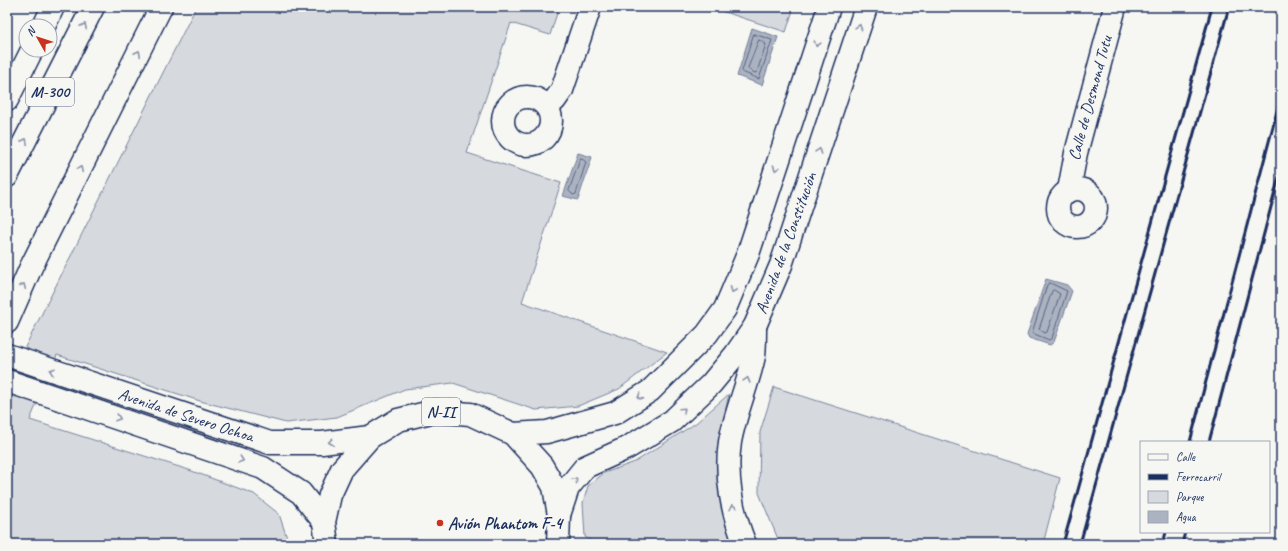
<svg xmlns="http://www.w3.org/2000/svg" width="1288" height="551" viewBox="0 0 1288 551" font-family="Caveat,sans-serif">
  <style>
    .green { fill: #d6d9dd; stroke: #78849e }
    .water { fill: #abb2c0; stroke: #717e99 }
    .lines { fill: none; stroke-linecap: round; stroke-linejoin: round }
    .shore { stroke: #556385; stroke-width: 1 }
    .street-casing { stroke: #1b2f5e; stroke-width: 25 }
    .secondary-casing { stroke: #1b2f5e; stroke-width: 25 }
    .primary-casing { stroke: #1b2f5e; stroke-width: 25 }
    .highway-casing { stroke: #1b2f5e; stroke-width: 25 }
    .street { stroke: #f6f6f2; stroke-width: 22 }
    .secondary { stroke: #f6f6f2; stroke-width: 22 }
    .primary { stroke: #f6f6f2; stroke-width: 22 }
    .highway { stroke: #f6f6f2; stroke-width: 22 }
    .rail { stroke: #1b2f5e; stroke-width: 3 }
    .oneway { stroke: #8892a8 }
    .poi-dot { fill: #c8321e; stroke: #f6f6f2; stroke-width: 1.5 }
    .labels { text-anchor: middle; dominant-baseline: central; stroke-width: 4; stroke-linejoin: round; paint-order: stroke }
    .shield { fill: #f6f6f2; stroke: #5d6b8a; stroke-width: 1 }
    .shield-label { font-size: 16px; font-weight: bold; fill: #1b2f5e }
    .street-label { font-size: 17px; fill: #1b2f5e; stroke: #f6f6f2 }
    .poi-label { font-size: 17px; font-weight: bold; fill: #1b2f5e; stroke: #f6f6f2; text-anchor: start }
  </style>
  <rect width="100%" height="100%" fill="#f6f6f2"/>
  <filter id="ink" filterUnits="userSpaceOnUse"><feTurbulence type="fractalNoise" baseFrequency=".025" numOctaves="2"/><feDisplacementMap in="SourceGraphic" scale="8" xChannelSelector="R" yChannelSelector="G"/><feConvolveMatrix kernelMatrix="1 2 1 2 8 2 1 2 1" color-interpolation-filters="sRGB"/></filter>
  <g filter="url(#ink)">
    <g class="green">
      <path d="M 196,7 L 559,7 L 550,35 L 511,23 L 467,153 L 561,183 L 522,302 L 667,352 L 619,389 L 578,406 L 536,410 L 453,383 L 405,389 L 337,417 L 286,423 L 200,401 L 57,355 L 30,420 L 189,470 L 254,494 L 279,514 L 289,544 L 7,544 L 7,383 Z"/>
      <path d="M 709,7 L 794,7 L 786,32 Z"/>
      <path d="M 774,387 L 1060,478 L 1043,544 L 780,544 L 759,493 L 760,432 Z"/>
      <path d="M 729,394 C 716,451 712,487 734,544 L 596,544 L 585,537 L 583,503 L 588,486 L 604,473 L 635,462 L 696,423 Z"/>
    </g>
    <g class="water">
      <path d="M 752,28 L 778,37 L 762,85 L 737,76 Z"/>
      <path d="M 578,153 L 592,157 L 578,200 L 563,196 Z"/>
      <path d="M 1046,279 L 1067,285 L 1072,291 L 1054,342 L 1050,345 L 1029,338 L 1027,334 Z"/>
    </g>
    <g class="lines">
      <g class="shore">
        <path d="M 754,34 L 772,40 L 759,79 L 742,72 Z"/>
        <path d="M 759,40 L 766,44 L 757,72 L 755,73 L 748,69 Z"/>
        <path d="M 581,158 L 586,162 L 576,194 L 573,195 L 569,191 Z"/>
        <path d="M 1050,283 L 1067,291 L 1052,338 L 1049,340 L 1032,333 L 1047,285 Z"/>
        <path d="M 1054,290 L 1060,294 L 1047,332 L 1045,333 L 1039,329 L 1052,291 Z"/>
      </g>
      <defs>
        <g id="street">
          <circle cx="527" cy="121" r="24"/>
          <path d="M 547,107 L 555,100 L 562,90 L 590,7"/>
          <circle cx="1077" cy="208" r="19"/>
          <path d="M 1069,190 L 1076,153 L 1115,7"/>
        </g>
        <g id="secondary">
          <path d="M 7,322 L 31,267 L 161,7"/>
          <path d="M 7,355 L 270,443 L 322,443 L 370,437"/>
          <path d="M 7,381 L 263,468 L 301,493 L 324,522"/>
          <path d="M 745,544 C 732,513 725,476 730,442 C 735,413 748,385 754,356 C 755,347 755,336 755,326"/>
        </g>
        <g id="primary">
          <path d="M 513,434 L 547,432 L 615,413 L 650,391 L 707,334 L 725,309 L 748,254 L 829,7"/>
          <path d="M 559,515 L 568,488 L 585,467 L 627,448 L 672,421 L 711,384 L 735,355 L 755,326 L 781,265 L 866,7"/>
          <path d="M 327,544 L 324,522 L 330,495 L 342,469 L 370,437 L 398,420 L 435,411 L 470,414 L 513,434 L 542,466 L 554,487 L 559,515 L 558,544"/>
        </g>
        <g id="highway">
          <path d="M 44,26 L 53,7"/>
          <path d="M 7,100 L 32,50"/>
          <path d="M 7,176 L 93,7"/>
        </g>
      </defs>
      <use href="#street" class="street-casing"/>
      <use href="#secondary" class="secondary-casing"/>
      <use href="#primary" class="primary-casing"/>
      <use href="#highway" class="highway-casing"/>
      <use href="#street" class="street"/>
      <use href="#secondary" class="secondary"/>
      <use href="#primary" class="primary"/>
      <use href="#highway" class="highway"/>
      <g class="rail">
        <path d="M 1190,442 L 1281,96"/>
        <path d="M 1209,442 L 1281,169"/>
        <path d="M 1063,544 L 1212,7"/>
        <path d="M 1080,544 L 1229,7"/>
        <path d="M 1163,544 L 1166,532"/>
        <path d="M 1182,544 L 1185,532"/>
      </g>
    </g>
    <defs><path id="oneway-chevron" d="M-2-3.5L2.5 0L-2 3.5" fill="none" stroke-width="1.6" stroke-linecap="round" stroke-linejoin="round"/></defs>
    <g class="oneway">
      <use href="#oneway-chevron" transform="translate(84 26) rotate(-63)"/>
      <use href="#oneway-chevron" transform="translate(859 27) rotate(-72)"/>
      <use href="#oneway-chevron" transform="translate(817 44) rotate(108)"/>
      <use href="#oneway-chevron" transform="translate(138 53) rotate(-63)"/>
      <use href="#oneway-chevron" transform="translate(25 141) rotate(-63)"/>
      <use href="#oneway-chevron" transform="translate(819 151) rotate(-72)"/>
      <use href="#oneway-chevron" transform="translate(776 168) rotate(108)"/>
      <use href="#oneway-chevron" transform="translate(80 169) rotate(-64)"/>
      <use href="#oneway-chevron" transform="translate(23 286) rotate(-66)"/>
      <use href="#oneway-chevron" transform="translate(733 290) rotate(112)"/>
      <use href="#oneway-chevron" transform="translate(52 371) rotate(-161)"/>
      <use href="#oneway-chevron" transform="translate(747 380) rotate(-74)"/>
      <use href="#oneway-chevron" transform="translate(640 397) rotate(147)"/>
      <use href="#oneway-chevron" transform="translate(683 410) rotate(-43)"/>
      <use href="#oneway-chevron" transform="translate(118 418) rotate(19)"/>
      <use href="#oneway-chevron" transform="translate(331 442) rotate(173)"/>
      <use href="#oneway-chevron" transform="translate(241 460) rotate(19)"/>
      <use href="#oneway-chevron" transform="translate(575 480) rotate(-52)"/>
      <use href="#oneway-chevron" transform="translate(733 507) rotate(-102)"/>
    </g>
  </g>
  <circle class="poi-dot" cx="440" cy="523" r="4"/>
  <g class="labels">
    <g class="shield">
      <rect x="26" y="78" width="48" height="28" rx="3"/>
      <rect x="422" y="398" width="38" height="28" rx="3"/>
    </g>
    <g class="shield-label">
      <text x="50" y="92">M-300</text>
      <text x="441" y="412">N-II</text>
    </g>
    <g class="street-label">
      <text transform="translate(1090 98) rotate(-75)">Calle de Desmond Tutu</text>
      <text transform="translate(786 243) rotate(-70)">Avenida de la Constitución</text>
      <text transform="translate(186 415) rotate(18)">Avenida de Severo Ochoa</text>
    </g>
    <g class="poi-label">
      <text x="448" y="523">Avión Phantom F-4</text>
    </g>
  </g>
  <rect width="1288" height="551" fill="none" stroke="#f6f6f2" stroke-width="24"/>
  <rect x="12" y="12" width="1264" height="527" fill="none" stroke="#1b2f5e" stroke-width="1.5" filter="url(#ink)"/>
  <rect x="1140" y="441" width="130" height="92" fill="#f6f6f2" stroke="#9ea6b7"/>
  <rect x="1148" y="454" width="20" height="6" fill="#f6f6f2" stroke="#9ea6b7"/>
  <text x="1176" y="461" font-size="12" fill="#1b2f5e">Calle</text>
  <rect x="1148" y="474" width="20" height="6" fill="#1b2f5e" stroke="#9ea6b7"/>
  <text x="1176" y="481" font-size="12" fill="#1b2f5e">Ferrocarril</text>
  <rect x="1148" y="491" width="20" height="12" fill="#d6d9dd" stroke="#9ea6b7"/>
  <text x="1176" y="501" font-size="12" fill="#1b2f5e">Parque</text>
  <rect x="1148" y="511" width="20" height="12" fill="#abb2c0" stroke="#9ea6b7"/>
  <text x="1176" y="521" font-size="12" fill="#1b2f5e">Agua</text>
  <g transform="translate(38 38) rotate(309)"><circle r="19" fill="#f6f6f2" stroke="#9ea6b7"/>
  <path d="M0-3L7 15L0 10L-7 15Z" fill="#c8321e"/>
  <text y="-6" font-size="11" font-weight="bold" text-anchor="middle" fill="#1b2f5e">N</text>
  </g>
</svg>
